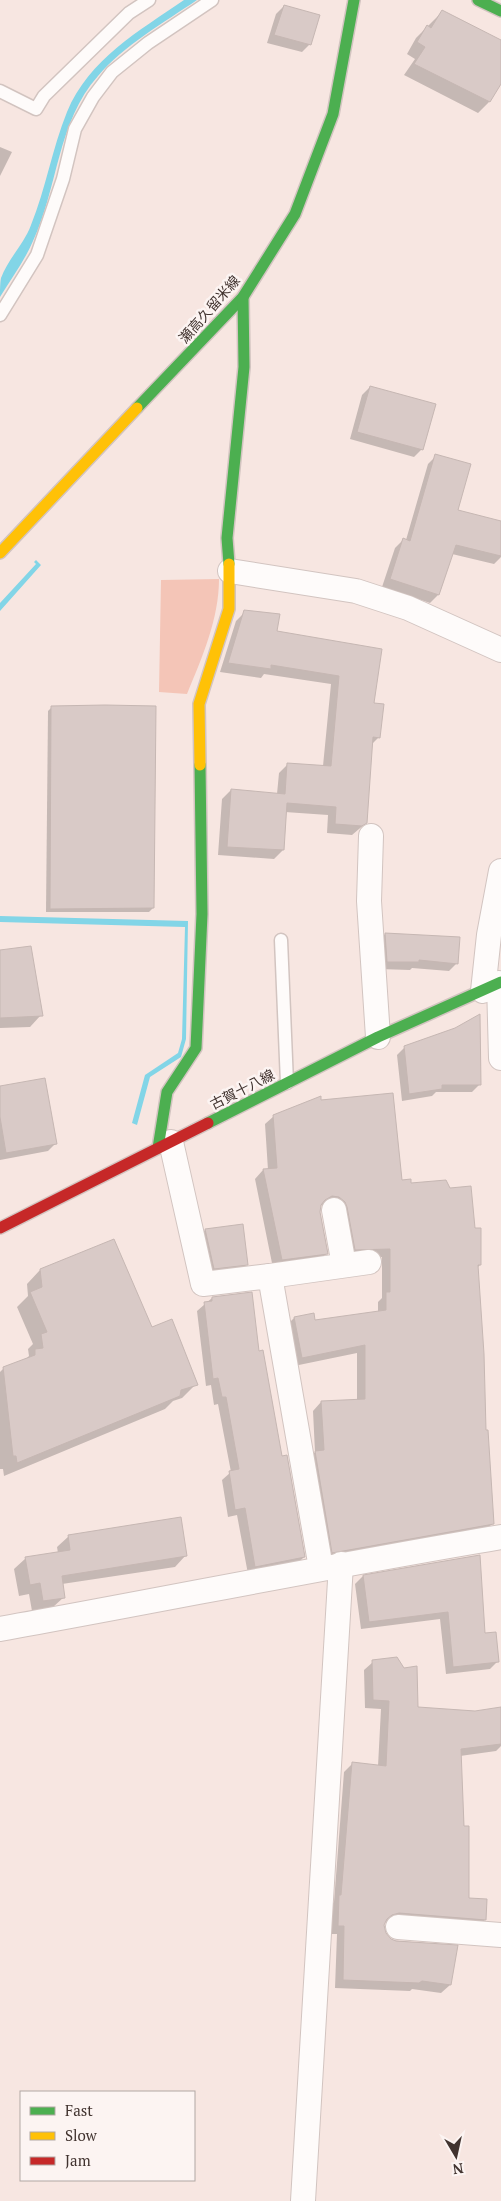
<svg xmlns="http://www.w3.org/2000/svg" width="501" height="2201" viewBox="0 0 501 2201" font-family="'PT Serif','Noto Sans JP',serif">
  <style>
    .green { fill: #f4c5b7 }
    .water { fill: #82d5e7 }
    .shadow { fill: #0003 }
    .building { fill: #d9cac7; stroke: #c6b7b3 }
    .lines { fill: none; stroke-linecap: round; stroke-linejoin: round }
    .lane-casing { stroke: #d2c4c0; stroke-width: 15 }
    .street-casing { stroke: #d2c4c0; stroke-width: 26 }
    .fast-casing { stroke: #d2c4c0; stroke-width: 14 }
    .slow-casing { stroke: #d2c4c0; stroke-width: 14 }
    .jam-casing { stroke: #d2c4c0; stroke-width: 14 }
    .lane { stroke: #fefbfa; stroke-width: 12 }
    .street { stroke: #fefbfa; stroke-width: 24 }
    .fast { stroke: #4caf50; stroke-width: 11 }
    .slow { stroke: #ffc107; stroke-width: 11 }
    .jam { stroke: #c62828; stroke-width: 11 }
    .labels { text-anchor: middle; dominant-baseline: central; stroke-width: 5; stroke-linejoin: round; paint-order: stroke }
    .street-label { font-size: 14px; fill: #41332f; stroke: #fcf4f2 }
  </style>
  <rect width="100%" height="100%" fill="#f7e6e1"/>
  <path class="green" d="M 219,579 C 219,619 202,658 187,694 L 159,692 L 161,580 Z"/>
  <g class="water">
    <path d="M 184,0 L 197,0 C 165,22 123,46 98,76 C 57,122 58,188 33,241 C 25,260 11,279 0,297 C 0,291 0,283 1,278 C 8,259 24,244 31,225 C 46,188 52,149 67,112 C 89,59 139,31 184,0 Z"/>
    <path d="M 36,560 L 41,565 L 0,611 L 0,603 L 36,564 L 34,562 Z"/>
    <path d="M 0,916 L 188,921 L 186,1039 L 181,1057 L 150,1077 L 137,1125 L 132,1123 L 145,1075 L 178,1053 L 182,1039 L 185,927 L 0,922 Z"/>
  </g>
  <g class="shadow">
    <path d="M 284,6 L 310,44 L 302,52 L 267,43 L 276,14 Z"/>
    <path d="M 442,12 L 501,42 L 501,82 L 489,102 L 478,113 L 404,75 L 415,59 L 407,54 L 416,38 Z"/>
    <path d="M 0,147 L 12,152 L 0,176 Z"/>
    <path d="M 370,387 L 422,449 L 414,457 L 350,439 L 362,395 Z"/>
    <path d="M 436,456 L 456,511 L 501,522 L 501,557 L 494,564 L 452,554 L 438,595 L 430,603 L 382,587 L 395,548 L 403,540 L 406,540 L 428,464 Z"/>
    <path d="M 245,612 L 276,632 L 380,650 L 372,704 L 379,737 L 371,745 L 366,823 L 352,835 L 327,833 L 328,815 L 285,812 L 283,850 L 274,859 L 218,855 L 222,799 L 231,790 L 277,794 L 279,773 L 288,764 L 323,766 L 331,684 L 264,674 L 261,678 L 220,672 L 236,621 Z"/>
    <path d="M 51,708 L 153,908 L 149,912 L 46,912 L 48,711 Z"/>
    <path d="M 385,934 L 457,963 L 449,971 L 412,968 L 410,970 L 379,969 L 377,942 Z"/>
    <path d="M 0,951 L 41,1015 L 30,1027 L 0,1028 Z"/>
    <path d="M 405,1047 L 480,1084 L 472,1092 L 436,1092 L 432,1096 L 402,1101 L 397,1055 Z"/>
    <path d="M 0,1088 L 56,1143 L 48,1151 L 0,1160 Z"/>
    <path d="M 320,1101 L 400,1181 L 410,1184 L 474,1229 L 480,1265 L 477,1268 L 485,1432 L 492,1524 L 484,1532 L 324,1561 L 307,1461 L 315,1452 L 313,1411 L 321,1402 L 357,1400 L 357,1353 L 294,1366 L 286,1326 L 294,1318 L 313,1314 L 314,1322 L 378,1313 L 378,1302 L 382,1298 L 382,1257 L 347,1258 L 330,1205 L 322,1205 L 320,1206 L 319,1212 L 327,1253 L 318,1262 L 273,1268 L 255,1179 L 263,1170 L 268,1170 L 265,1124 L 274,1116 Z"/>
    <path d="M 205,1230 L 247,1264 L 239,1272 L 206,1276 L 197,1238 Z"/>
    <path d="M 40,1270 L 152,1328 L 196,1384 L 182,1398 L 173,1401 L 165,1409 L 4,1476 L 3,1469 L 0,1469 L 0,1372 L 4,1368 L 25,1360 L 29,1356 L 28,1349 L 33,1344 L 17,1307 L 28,1296 L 27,1284 Z"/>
    <path d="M 212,1298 L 281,1457 L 304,1557 L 296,1565 L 248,1574 L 237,1515 L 228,1517 L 222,1480 L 231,1472 L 218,1404 L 214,1405 L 211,1385 L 206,1386 L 197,1311 Z"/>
    <path d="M 69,1536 L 186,1555 L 175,1567 L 62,1584 L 64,1597 L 52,1608 L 32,1611 L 29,1594 L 19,1596 L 14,1569 L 26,1558 L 58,1553 L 57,1547 Z"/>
    <path d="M 478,1556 L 484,1635 L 498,1661 L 490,1669 L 446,1674 L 440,1619 L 361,1629 L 355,1584 L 363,1576 Z"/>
    <path d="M 373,1662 L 417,1709 L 501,1712 L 501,1746 L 496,1751 L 460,1756 L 468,1899 L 485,1920 L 477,1928 L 390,1921 L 384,1922 L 383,1926 L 384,1933 L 390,1940 L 456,1947 L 450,1985 L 441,1993 L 412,1989 L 410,1991 L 335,1988 L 337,1934 L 330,1934 L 331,1905 L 334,1902 L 344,1772 L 353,1763 L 378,1766 L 381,1709 L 365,1708 L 364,1670 Z"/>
  </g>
  <g class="building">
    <path d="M 284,5 L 320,15 L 311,45 L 274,35 Z"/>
    <path d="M 442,10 L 501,40 L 501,84 L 490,102 L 414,64 L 425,47 L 417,42 L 427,25 L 431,28 Z"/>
    <path d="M 370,386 L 436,404 L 423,450 L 357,432 Z"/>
    <path d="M 435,454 L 471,464 L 458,510 L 501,521 L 501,556 L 456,545 L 439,595 L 390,579 L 403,538 L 410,541 Z"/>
    <path d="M 244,610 L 280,614 L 277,631 L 382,649 L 374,703 L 384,704 L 380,738 L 373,737 L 367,823 L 362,826 L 335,824 L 336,807 L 287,803 L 284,850 L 227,847 L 231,789 L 285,794 L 287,763 L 331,766 L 339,676 L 271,665 L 271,669 L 228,663 Z"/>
    <path d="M 105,705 L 156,706 L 154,908 L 50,909 L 51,706 Z"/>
    <path d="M 385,933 L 460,937 L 458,964 L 419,960 L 419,962 L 387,962 Z"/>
    <path d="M 31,946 L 43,1016 L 0,1018 L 0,950 Z"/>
    <path d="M 480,1014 L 481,1085 L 442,1085 L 442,1089 L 409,1094 L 404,1046 L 455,1028 Z"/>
    <path d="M 45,1078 L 57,1144 L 6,1153 L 0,1117 L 0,1086 Z"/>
    <path d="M 393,1093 L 402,1180 L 411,1179 L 411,1183 L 446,1180 L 450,1188 L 471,1186 L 475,1228 L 481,1228 L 481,1265 L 478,1265 L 484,1354 L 486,1430 L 488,1430 L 494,1524 L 332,1553 L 315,1451 L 324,1450 L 321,1401 L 365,1399 L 365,1345 L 302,1358 L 294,1317 L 314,1313 L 315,1320 L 386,1310 L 386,1292 L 390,1292 L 390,1249 L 355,1250 L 347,1207 L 345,1202 L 339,1197 L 332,1196 L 325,1200 L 321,1205 L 320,1212 L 328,1254 L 282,1260 L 263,1169 L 277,1168 L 273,1115 L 321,1096 L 321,1100 Z"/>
    <path d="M 243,1224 L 248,1265 L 214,1269 L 205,1229 Z"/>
    <path d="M 114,1239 L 152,1327 L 172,1319 L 198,1385 L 181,1390 L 180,1396 L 17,1463 L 16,1456 L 13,1456 L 3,1367 L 35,1355 L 35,1349 L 43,1348 L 41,1334 L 47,1332 L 30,1292 L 42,1287 L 40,1269 Z"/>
    <path d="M 252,1292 L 259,1351 L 263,1350 L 282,1456 L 287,1455 L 305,1557 L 255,1567 L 245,1508 L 235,1510 L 229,1471 L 239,1469 L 226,1397 L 222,1397 L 218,1378 L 213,1379 L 204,1302 L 212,1301 L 212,1297 Z"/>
    <path d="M 181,1517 L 187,1556 L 62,1576 L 65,1598 L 43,1601 L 40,1583 L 30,1585 L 25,1557 L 70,1550 L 68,1535 Z"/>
    <path d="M 480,1555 L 485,1633 L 496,1632 L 499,1662 L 453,1667 L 448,1612 L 369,1622 L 363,1575 Z"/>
    <path d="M 397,1657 L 404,1668 L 417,1666 L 418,1707 L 475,1711 L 501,1707 L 501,1744 L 461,1749 L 464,1826 L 469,1826 L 469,1898 L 487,1899 L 486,1920 L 399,1913 L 392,1915 L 387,1919 L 384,1925 L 386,1933 L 391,1939 L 396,1941 L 458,1945 L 451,1985 L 422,1981 L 419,1983 L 343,1980 L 344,1926 L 338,1926 L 339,1895 L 341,1895 L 352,1762 L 386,1766 L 389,1701 L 373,1700 L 372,1660 Z"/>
  </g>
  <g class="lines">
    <defs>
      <g id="lane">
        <path d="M 0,91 L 36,109 L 44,96 L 129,13 L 149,0"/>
        <path d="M 0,315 L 37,255 L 63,179 L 75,129 L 93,97 L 112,72 L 148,43 L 212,0"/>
        <path d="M 281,940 L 287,1083"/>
      </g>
      <g id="street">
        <path d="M 230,571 L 356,591 L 408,608 L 501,650"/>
        <path d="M 371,836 L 369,901 L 378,1037"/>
        <path d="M 499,983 L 501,1058"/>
        <path d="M 483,991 L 489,935 L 501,871"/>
        <path d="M 171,1142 L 203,1284 L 270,1276 L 321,1568"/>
        <path d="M 334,1210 L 344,1265"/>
        <path d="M 270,1276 L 369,1262"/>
        <path d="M 0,1629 C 167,1599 333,1565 501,1537"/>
        <path d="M 398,1927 L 501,1935"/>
        <path d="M 303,2201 L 341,1564"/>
      </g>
      <g id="fast">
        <path d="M 478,0 L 501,11"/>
        <path d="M 137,408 L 243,297 L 295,214 L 333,114 L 354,0"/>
        <path d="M 229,564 L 227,538 L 244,367 L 243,297"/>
        <path d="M 208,1123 L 378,1037 L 501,982"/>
        <path d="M 158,1148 L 167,1092 L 196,1048 L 202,914 L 200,765"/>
      </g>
      <g id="slow">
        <path d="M 0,553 L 137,408"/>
        <path d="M 200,765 L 199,704 L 229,609 L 229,564"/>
      </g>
      <path id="jam" d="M 0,1228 L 208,1123"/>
    </defs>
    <use href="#lane" class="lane-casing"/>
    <use href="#street" class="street-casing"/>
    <use href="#fast" class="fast-casing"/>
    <use href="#slow" class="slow-casing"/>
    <use href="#jam" class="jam-casing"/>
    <use href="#lane" class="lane"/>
    <use href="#street" class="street"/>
    <use href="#fast" class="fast"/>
    <use href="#slow" class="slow"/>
    <use href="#jam" class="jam"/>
  </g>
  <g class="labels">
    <g class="street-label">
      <text transform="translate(209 309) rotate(-49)">瀬高久留米線</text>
      <text transform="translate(242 1089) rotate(-27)">古賀十八線</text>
    </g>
  </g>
  <rect x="20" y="2091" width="175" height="90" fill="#fcf4f2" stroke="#b1a7a4"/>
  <rect x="30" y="2107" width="25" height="8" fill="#4caf50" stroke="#b1a7a4"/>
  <text x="65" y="2116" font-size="15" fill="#41332f">Fast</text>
  <rect x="30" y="2132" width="25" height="8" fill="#ffc107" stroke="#b1a7a4"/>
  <text x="65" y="2141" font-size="15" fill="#41332f">Slow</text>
  <rect x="30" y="2157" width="25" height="8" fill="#c62828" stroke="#b1a7a4"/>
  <text x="65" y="2166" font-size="15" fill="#41332f">Jam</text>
  <g transform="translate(456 2156) rotate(171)" stroke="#fcf4f2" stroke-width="4" paint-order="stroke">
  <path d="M0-4L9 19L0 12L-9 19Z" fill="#41332f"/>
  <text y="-8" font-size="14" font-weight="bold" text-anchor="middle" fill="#41332f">N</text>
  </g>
</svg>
